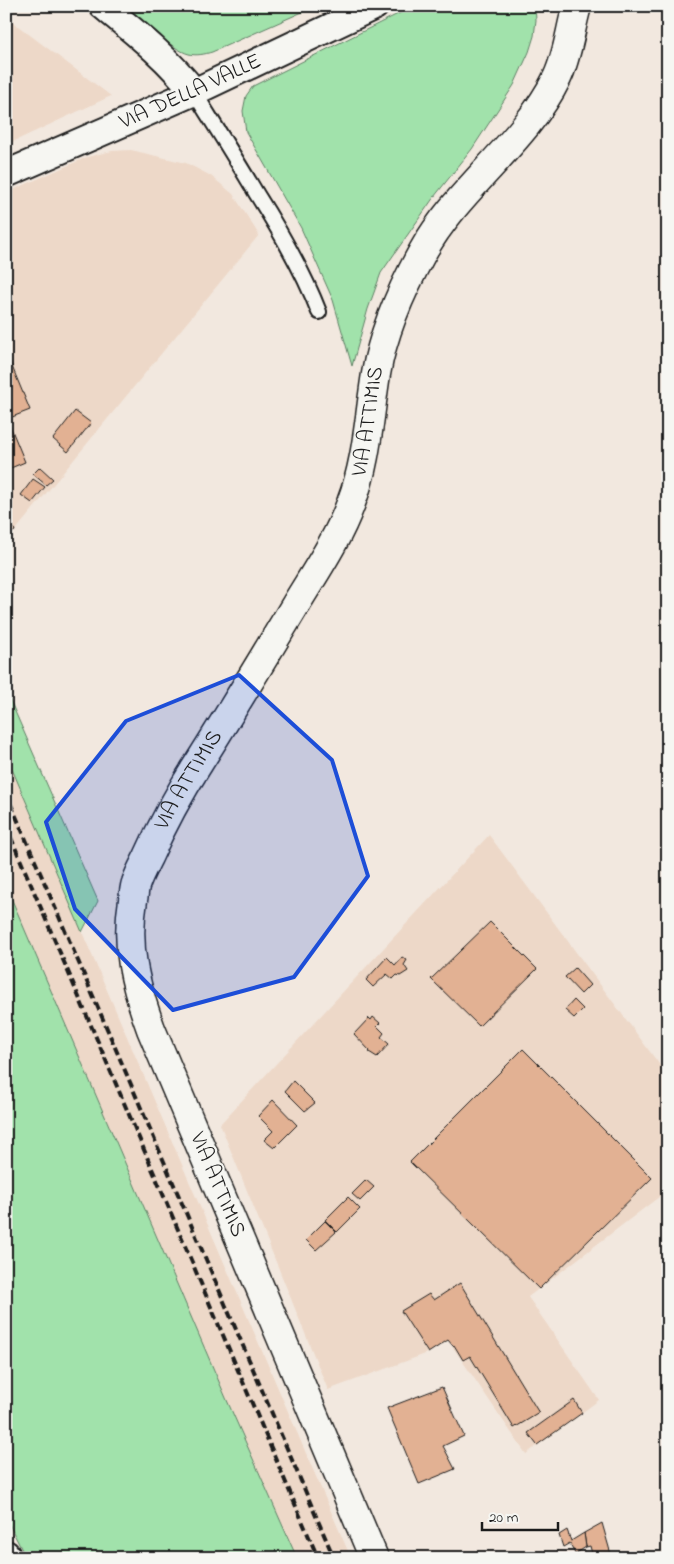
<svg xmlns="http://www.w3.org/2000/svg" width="674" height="1564" viewBox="0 0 674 1564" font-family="'Indie Flower',sans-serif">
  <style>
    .built { fill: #edd8c8 }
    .green { fill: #a1e2ab; stroke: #5e7f64 }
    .building { fill: #e2b193; stroke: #1c1c1c }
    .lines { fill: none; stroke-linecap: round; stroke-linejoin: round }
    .service-casing { stroke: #1c1c1c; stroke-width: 18 }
    .minor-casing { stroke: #1c1c1c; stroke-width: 30 }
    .tertiary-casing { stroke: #1c1c1c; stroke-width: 31 }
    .service { stroke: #f6f6f2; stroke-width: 14 }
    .minor { stroke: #f6f6f2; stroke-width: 26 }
    .tertiary { stroke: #f6f6f2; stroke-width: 28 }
    .rail { stroke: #1c1c1c; stroke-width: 4; stroke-dasharray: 8 4; stroke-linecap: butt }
    .marked { fill: #1d4ed8; fill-opacity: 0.2; stroke: #1d4ed8; stroke-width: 4; stroke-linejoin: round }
    .labels { text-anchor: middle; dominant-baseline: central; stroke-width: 4; stroke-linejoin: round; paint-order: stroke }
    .street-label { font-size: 22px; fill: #1c1c1c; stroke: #f6f6f2 }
  </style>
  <rect width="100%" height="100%" fill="#f2e8df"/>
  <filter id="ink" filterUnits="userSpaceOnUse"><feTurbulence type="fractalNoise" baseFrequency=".02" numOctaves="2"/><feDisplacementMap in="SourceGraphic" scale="10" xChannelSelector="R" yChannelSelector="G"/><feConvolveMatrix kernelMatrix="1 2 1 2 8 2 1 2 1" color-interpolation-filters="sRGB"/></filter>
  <g filter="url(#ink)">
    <g class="built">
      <path d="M 6,17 L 111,96 L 6,145 Z"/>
      <path d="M 131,150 L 186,163 L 211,176 L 233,194 L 259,235 L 6,542 L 6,193 L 87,157 L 112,151 Z"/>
      <path d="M 6,755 L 351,1558 L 297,1558 L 226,1398 L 6,886 Z"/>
      <path d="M 489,835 L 668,1076 L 668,1190 L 528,1297 L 599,1400 L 526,1454 L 448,1340 L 428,1353 L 328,1390 L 220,1124 Z"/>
    </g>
    <g class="green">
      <path d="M 124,6 L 316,6 L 212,52 C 205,54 197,56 189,54 C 172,50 139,18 124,6 Z"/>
      <path d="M 414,6 L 535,6 L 536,20 L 534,36 L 529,52 L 514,85 L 472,149 L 434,197 L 381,273 L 368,309 L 352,366 L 333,300 L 301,228 L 246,132 L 243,111 L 246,96 L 253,86 Z"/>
      <path d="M 6,691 L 98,901 L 82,932 L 6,755 Z"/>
      <path d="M 6,886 L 226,1398 L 297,1558 L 26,1558 L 6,1518 Z"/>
    </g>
    <g class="building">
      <path d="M 6,352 L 30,410 L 7,419 L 6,417 Z"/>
      <path d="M 75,411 L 91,423 L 68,452 L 53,439 Z"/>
      <path d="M 6,416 L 25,462 L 6,470 Z"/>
      <path d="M 40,467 L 53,479 L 46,485 L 33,474 Z"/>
      <path d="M 33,479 L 45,487 L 32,503 L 21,495 Z"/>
      <path d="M 6,511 L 15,531 L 6,535 Z"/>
      <path d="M 490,922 L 537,969 L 479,1026 L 431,979 Z"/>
      <path d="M 387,957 L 395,965 L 402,957 L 407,960 L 404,965 L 408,971 L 400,976 L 397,975 L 393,979 L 387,974 L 373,987 L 366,980 Z"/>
      <path d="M 575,968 L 590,985 L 581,994 L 565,977 Z"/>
      <path d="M 574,1000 L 583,1009 L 574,1018 L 565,1010 Z"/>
      <path d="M 373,1017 L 380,1023 L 377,1026 L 384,1033 L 381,1037 L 389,1044 L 377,1057 L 369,1052 L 370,1051 L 354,1034 L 369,1018 L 371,1020 Z"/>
      <path d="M 523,1049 L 652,1178 L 539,1289 L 410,1162 Z"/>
      <path d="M 293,1081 L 315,1103 L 305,1111 L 285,1091 Z"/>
      <path d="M 273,1100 L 297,1125 L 274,1148 L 264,1140 L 273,1131 L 258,1116 Z"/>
      <path d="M 366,1180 L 374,1187 L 360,1201 L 352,1194 Z"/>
      <path d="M 348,1197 L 360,1209 L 337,1232 L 325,1220 Z"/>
      <path d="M 325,1221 L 336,1232 L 316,1250 L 306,1240 Z"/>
      <path d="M 460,1283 L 539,1413 L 514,1428 L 470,1356 L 463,1360 L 454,1345 L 453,1346 L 448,1340 L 428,1353 L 401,1311 L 429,1294 L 434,1300 Z"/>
      <path d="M 442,1387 L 464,1436 L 443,1446 L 455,1469 L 419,1484 L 387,1408 Z"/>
      <path d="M 574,1400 L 582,1413 L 537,1445 L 528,1433 Z"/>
      <path d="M 602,1523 L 612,1558 L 593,1558 L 590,1546 L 586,1547 L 584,1533 Z"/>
      <path d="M 567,1530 L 571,1541 L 584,1533 L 586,1547 L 575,1554 L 570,1543 L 563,1547 L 559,1535 Z"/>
    </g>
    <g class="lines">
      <defs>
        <path id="service" d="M 194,92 C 215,126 236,159 256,193 C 280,231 303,270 319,312"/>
        <g id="minor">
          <path d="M 103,6 C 136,33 168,58 194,92"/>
          <path id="s1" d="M 6,174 L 194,92 L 375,6"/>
          <path d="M 6,1554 L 8,1558"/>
        </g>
        <g id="tertiary">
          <path id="s2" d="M 374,1558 L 151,1029 C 135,985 125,947 133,900 C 134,895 134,888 136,883 C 139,874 144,865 148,857 C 163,823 180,792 200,761 C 233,709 264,657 296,604 C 316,571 338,539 351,503 C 367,462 369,417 376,374 C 383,331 402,289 423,251 C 457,189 526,142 557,78 C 568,55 570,30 577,6"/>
        </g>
      </defs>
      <use href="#service" class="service-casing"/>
      <use href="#minor" class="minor-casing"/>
      <use href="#tertiary" class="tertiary-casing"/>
      <use href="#service" class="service"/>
      <use href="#minor" class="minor"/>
      <use href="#tertiary" class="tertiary"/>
      <g class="rail">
        <path d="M 6,793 L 334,1558"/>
        <path d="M 6,826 L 318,1558"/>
      </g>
    </g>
  </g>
  <path class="marked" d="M 239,675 L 332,760 L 368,876 L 294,977 L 173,1010 L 75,909 L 46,822 L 126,721 Z"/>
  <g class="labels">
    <g class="street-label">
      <text stroke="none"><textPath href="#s1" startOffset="202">VIA DELLA VALLE</textPath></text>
      <text stroke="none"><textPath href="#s2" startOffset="1244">VIA ATTIMIS</textPath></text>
      <text stroke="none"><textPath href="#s2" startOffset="839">VIA ATTIMIS</textPath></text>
      <text transform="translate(217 1185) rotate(67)">VIA ATTIMIS</text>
    </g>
  </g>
  <rect width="674" height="1564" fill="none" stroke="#f6f6f2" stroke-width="25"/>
  <rect x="12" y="12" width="649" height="1539" fill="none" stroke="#1c1c1c" stroke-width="2" filter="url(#ink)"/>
  <path d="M482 1522v8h76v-8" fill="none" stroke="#1c1c1c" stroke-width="2.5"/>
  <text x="489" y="1522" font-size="15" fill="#1c1c1c" stroke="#f6f6f2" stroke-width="4" paint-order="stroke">20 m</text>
</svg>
